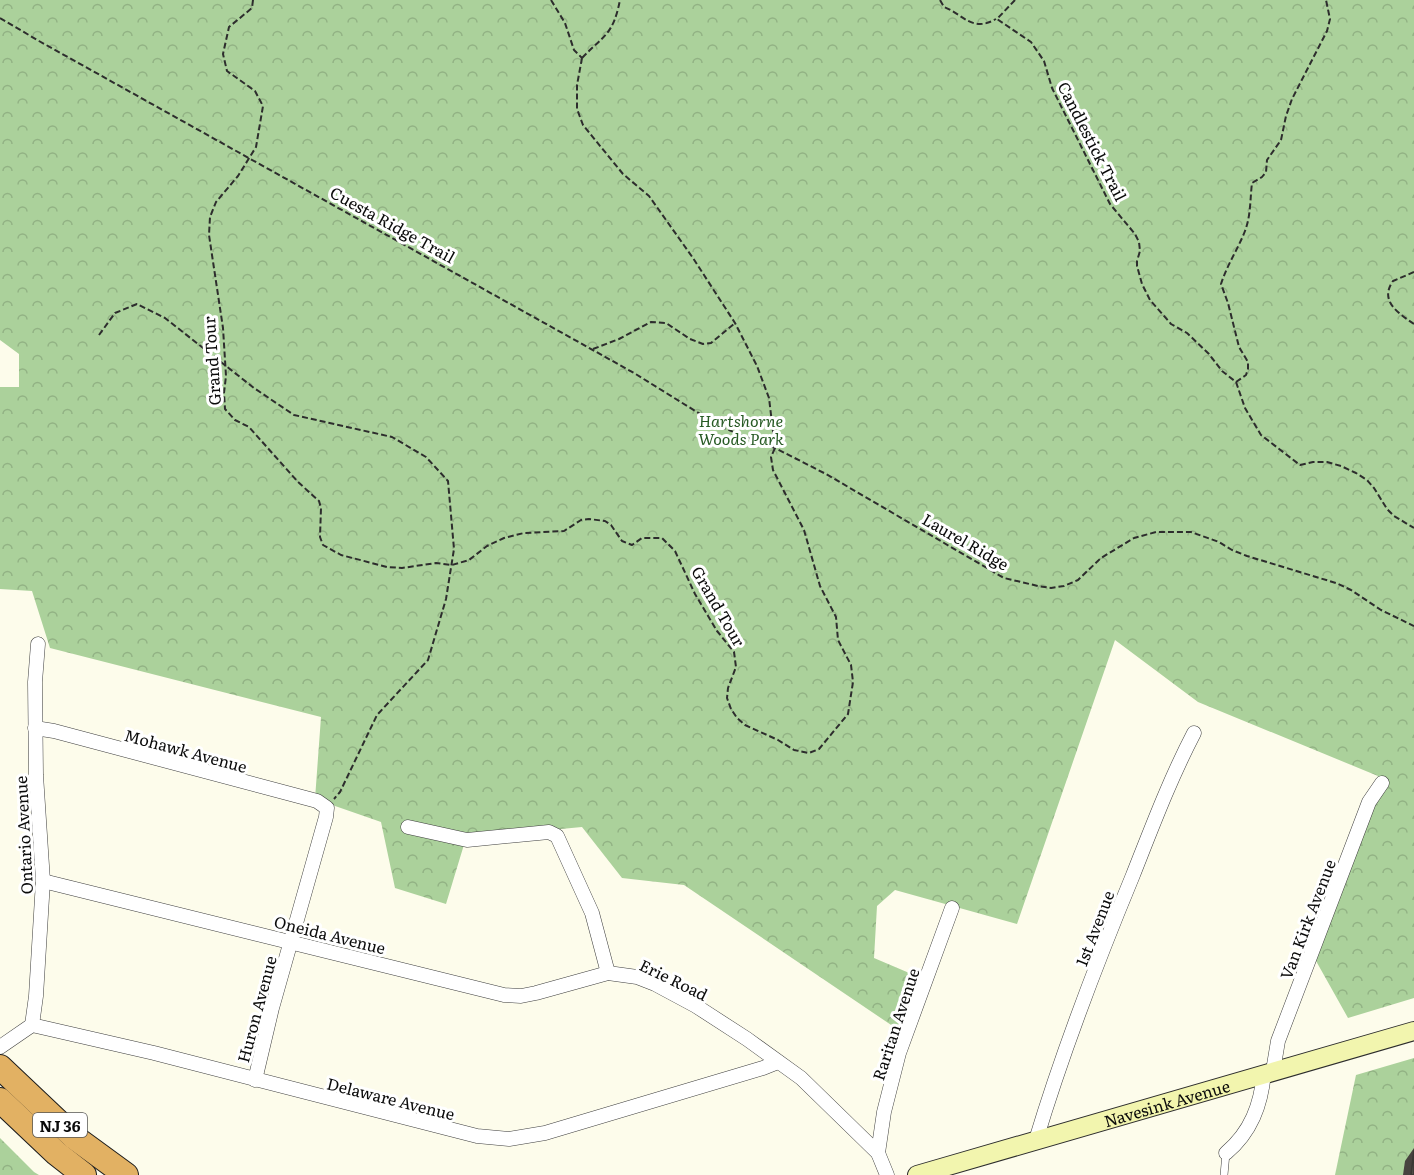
<svg xmlns="http://www.w3.org/2000/svg" width="1414" height="1175" viewBox="0 0 1414 1175" font-family="Literata,serif">
  <style>
    .forest { fill: url(#forest-crowns) }
    .lines { fill: none; stroke-linecap: round; stroke-linejoin: round }
    .lane-casing { stroke: #3e3e3e; stroke-width: 8 }
    .street-casing { stroke: #3e3e3e; stroke-width: 15 }
    .secondary-casing { stroke: #2d2d2d; stroke-width: 20 }
    .highway-casing { stroke: #1c1c1c; stroke-width: 26 }
    .path { stroke: #2d2d2d; stroke-width: 2; stroke-dasharray: 6 3; stroke-linecap: butt }
    .lane { stroke: #fff; stroke-width: 7 }
    .street { stroke: #fff; stroke-width: 14 }
    .secondary { stroke: #f2f5ae; stroke-width: 18 }
    .highway { stroke: #e2b163; stroke-width: 24 }
    .wall { fill: #47433f }
    .building { fill: #524e49; stroke: #393733; stroke-width: 1.5 }
    .labels { text-anchor: middle; dominant-baseline: central; stroke-width: 6; stroke-linejoin: round; paint-order: stroke }
    .shield { fill: #fff; stroke: #545454; stroke-width: 1.5 }
    .shield-label { font-size: 15px; font-weight: bold; fill: #0b0b0b }
    .street-label { font-size: 16px; fill: #0b0b0b; stroke: #fff }
    .park-label { font-size: 16px; font-style: italic; fill: #275a24; stroke: #fff }
  </style>
  <defs>
    <pattern id="forest-crowns" width="20" height="18" patternUnits="userSpaceOnUse" patternTransform="scale(1.5)"><rect width="20" height="18" fill="#abd19b"/><path d="M2 6a3 3 0 1 1 6 0M12 15a3 3 0 1 1 6 0" fill="none" stroke="#92b284"/></pattern>
  </defs>
  <rect width="100%" height="100%" fill="#fdfceb"/>
  <g class="forest">
    <path d="M 0,0 L 1414,0 L 1414,998 L 1348,1018 L 1311,952 L 1378,776 L 1198,702 L 1115,640 L 1017,924 L 895,890 L 877,906 L 874,958 L 921,978 L 903,1033 L 684,885 L 622,878 L 582,827 L 466,838 L 446,904 L 395,888 L 381,822 L 315,799 L 321,717 L 50,648 L 32,591 L 0,589 L 0,387 L 19,387 L 19,354 L 0,340 Z"/>
    <path d="M 1414,1058 L 1414,1175 L 1335,1175 L 1356,1075 Z"/>
    <path d="M 0,1138 L 34,1172 L 39,1175 L 0,1175 Z"/>
  </g>
  <g class="lines">
    <defs>
      <path id="lane" d="M 1224,1175 L 1226,1153"/>
      <g id="street">
        <path d="M 35,728 L 54,731 L 317,801 L 327,808 L 326,817 L 272,1008 L 255,1080"/>
        <path d="M 408,827 L 467,840 L 549,832 L 557,836 L 592,913 L 608,973"/>
        <path d="M 43,881 L 504,995 L 521,996 L 536,993 L 608,973 L 637,977 L 655,984 L 696,1006 L 747,1039 L 801,1078 L 878,1153 L 887,1175"/>
        <path d="M 32,1025 L 36,996 L 43,881 L 36,775 L 35,682 L 38,644"/>
        <path d="M 0,1047 L 32,1025 L 154,1053 L 477,1136 L 509,1139 L 545,1133 L 763,1068 L 778,1062"/>
        <path d="M 1273,1071 L 1278,1041 L 1369,802 L 1382,783"/>
        <path d="M 1036,1140 C 1063,1050 1097,962 1133,875 C 1152,827 1170,779 1194,733"/>
        <path d="M 878,1153 L 884,1112 L 899,1053 L 952,908"/>
        <path d="M 1226,1153 C 1251,1132 1261,1105 1264,1073"/>
      </g>
      <g id="secondary">
        <path id="s1" d="M 917,1175 L 1414,1031"/>
      </g>
      <g id="highway">
        <path d="M 0,1067 L 74,1137 L 126,1175"/>
        <path d="M 0,1100 L 56,1153 L 84,1175"/>
      </g>
    </defs>
    <use href="#lane" class="lane-casing"/>
    <use href="#street" class="street-casing"/>
    <use href="#secondary" class="secondary-casing"/>
    <use href="#highway" class="highway-casing"/>
    <g class="path">
      <path d="M 253,0 L 252,8 L 229,27 L 223,54 L 227,71 L 255,91 L 263,106 L 256,147 L 238,176 L 216,202 L 210,217 L 209,235 L 223,328 L 226,376 L 224,393 L 225,409 L 235,420 L 249,427 L 298,482 L 319,501 L 321,508 L 320,537 L 323,545 L 341,555 L 387,567 L 402,568 L 436,563 L 452,565 L 469,560 L 487,546 L 504,538 L 524,533 L 564,531 L 581,520 L 589,519 L 605,521 L 611,525 L 622,541 L 632,545 L 642,538 L 662,538 L 675,551 L 695,594 L 717,631 L 734,652 L 736,667 L 728,688 L 727,698 L 731,709 L 737,718 L 745,725 L 778,740 L 794,750 L 809,753 L 819,749 L 848,714 L 853,682 L 851,665 L 838,640 L 836,617 L 820,586 L 804,530 L 773,470 L 771,457 L 775,448"/>
      <path d="M 551,0 L 565,23 L 574,50 L 582,58"/>
      <path d="M 940,0 L 944,7 C 963,14 972,33 996,19"/>
      <path d="M 1015,0 L 997,19 L 1031,42 L 1044,61 L 1052,88 L 1110,204 L 1135,234 L 1139,242 L 1140,251 L 1137,261 L 1137,266 L 1142,284 L 1150,300 L 1171,324 L 1187,333 L 1209,354 L 1222,371 L 1236,382 L 1245,408 L 1261,435 L 1300,465 L 1313,462 L 1327,462 L 1341,466 L 1356,473 L 1367,480 L 1374,488 L 1387,509 L 1394,516 L 1414,528"/>
      <path d="M 0,18 L 39,41 L 634,373 L 721,427 L 775,448 L 826,474 L 1004,578 L 1038,586 L 1051,588 L 1064,586 L 1078,580 L 1101,558 L 1134,538 L 1156,532 L 1191,532 L 1219,542 L 1232,550 L 1247,556 L 1336,583 L 1351,590 L 1381,610 L 1414,626"/>
      <path d="M 582,58 L 577,85 L 577,109 L 583,125 L 623,174 L 649,196 L 693,258 L 735,323 L 757,366 L 769,398 L 775,448"/>
      <path d="M 582,58 C 605,34 613,35 620,0"/>
      <path d="M 1414,272 L 1393,281 C 1379,301 1398,313 1414,324"/>
      <path d="M 99,335 L 115,313 L 137,304 L 165,318 L 254,388 L 294,415 L 392,437 L 426,457 L 448,481 L 454,549 L 446,599 L 428,660 L 377,715 L 340,792 L 334,799"/>
      <path d="M 593,349 L 619,339 L 651,322 L 666,323 L 690,339 L 703,344 L 711,343 L 735,323"/>
      <path d="M 1236,382 L 1246,375 L 1248,369 L 1248,362 L 1239,347 L 1228,303 L 1221,284 C 1227,265 1238,249 1245,231 C 1251,215 1250,199 1252,183 L 1262,177 L 1266,172 L 1267,160 L 1281,140 L 1286,116 L 1292,99 L 1327,31 L 1330,19 L 1326,0"/>
    </g>
    <use href="#lane" class="lane"/>
    <use href="#street" class="street"/>
    <use href="#secondary" class="secondary"/>
    <use href="#highway" class="highway"/>
  </g>
  <path class="wall" d="M 1414,1148 L 1414,1175 L 1403,1175 L 1405,1161 Z"/>
  <path class="building" d="M 1414,1150 L 1414,1175 L 1411,1175 Z"/>
  <g class="labels">
    <rect class="shield" x="33" y="1113" width="54" height="24" rx="4.5"/>
    <g class="shield-label">
      <text x="60" y="1125">NJ 36</text>
    </g>
    <g class="street-label">
      <text transform="translate(1093 141) rotate(63)">Candlestick Trail</text>
      <text transform="translate(393 224) rotate(29)">Cuesta Ridge Trail</text>
      <text transform="translate(211 361) rotate(-94)">Grand Tour</text>
      <text transform="translate(966 541) rotate(30)">Laurel Ridge</text>
      <text transform="translate(719 606) rotate(60)">Grand Tour</text>
      <text transform="translate(186 750) rotate(15)">Mohawk Avenue</text>
      <text transform="translate(23 835) rotate(-93)">Ontario Avenue</text>
      <text transform="translate(1307 919) rotate(-69)">Van Kirk Avenue</text>
      <text transform="translate(1094 928) rotate(-69)">1st Avenue</text>
      <text transform="translate(330 934) rotate(14)">Oneida Avenue</text>
      <text transform="translate(674 979) rotate(26)">Erie Road</text>
      <text transform="translate(256 1009) rotate(-75)">Huron Avenue</text>
      <text transform="translate(895 1024) rotate(-72)">Raritan Avenue</text>
      <text transform="translate(391 1098) rotate(14)">Delaware Avenue</text>
      <text stroke="none"><textPath href="#s1" startOffset="260">Navesink Avenue</textPath></text>
    </g>
    <g class="park-label">
      <text x="741" y="420">Hartshorne<tspan x="741" dy="18">Woods Park</tspan></text>
    </g>
  </g>
</svg>
